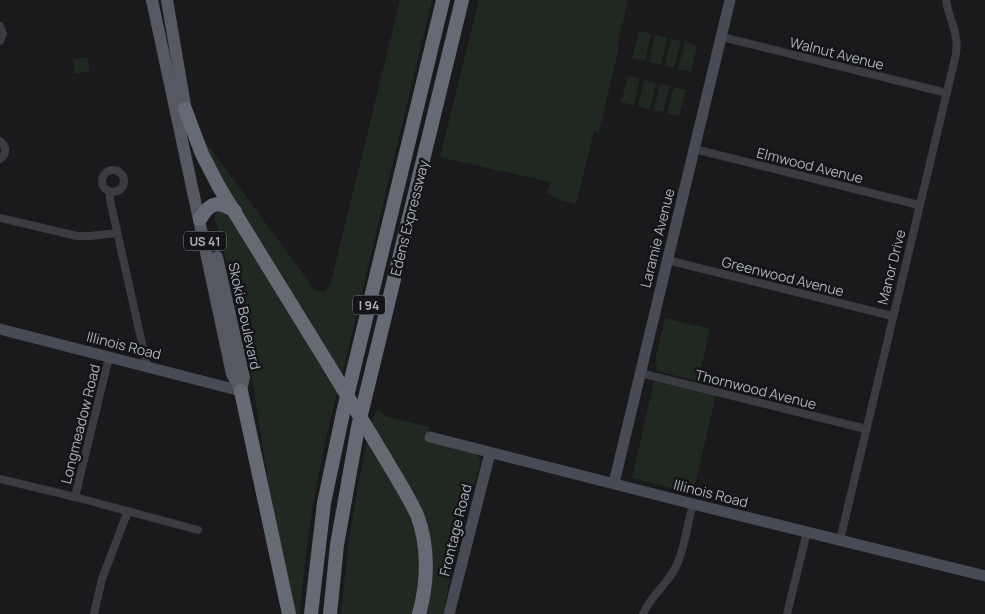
<svg xmlns="http://www.w3.org/2000/svg" width="985" height="614" viewBox="0 0 985 614" font-family="Manrope,sans-serif">
  <style>
    .green { fill: #1f2921 }
    .lines { fill: none; stroke-linecap: round; stroke-linejoin: round }
    .street { stroke: #3b3c42; stroke-width: 8 }
    .secondary { stroke: #484b53; stroke-width: 11 }
    .primary { stroke: #565962; stroke-width: 12 }
    .highway { stroke: #666a74; stroke-width: 14 }
    .highway-bridge { stroke: #666a74; stroke-width: 14 }
    .labels { text-anchor: middle; dominant-baseline: central; stroke-width: 5; stroke-linejoin: round; paint-order: stroke }
    .shield { fill: #151518; stroke: #7f828c; stroke-width: 1 }
    .shield-label { font-size: 12px; font-weight: bold; fill: #acb1be }
    .street-label { font-size: 14px; fill: #acb1be; stroke: #151518 }
  </style>
  <rect width="100%" height="100%" fill="#1a1a1d"/>
  <g class="green">
    <path d="M 400,0 L 432,0 L 342,375 L 203,148 L 199,133 L 315,290 L 323,292 L 330,286 Z"/>
    <path d="M 479,0 L 628,0 L 617,46 L 619,47 L 599,132 L 594,131 L 576,204 L 559,200 L 547,193 L 550,182 L 440,157 Z"/>
    <path d="M 639,31 L 651,34 L 645,61 L 632,58 Z"/>
    <path d="M 655,35 L 667,38 L 661,65 L 649,62 Z"/>
    <path d="M 671,39 L 681,41 L 674,68 L 665,65 Z"/>
    <path d="M 685,42 L 697,46 L 691,72 L 678,69 Z"/>
    <path d="M 87,57 L 90,71 L 75,74 L 73,60 Z"/>
    <path d="M 628,76 L 640,79 L 634,105 L 621,102 Z"/>
    <path d="M 644,80 L 656,83 L 650,109 L 638,106 Z"/>
    <path d="M 660,84 L 670,86 L 663,112 L 654,110 Z"/>
    <path d="M 674,87 L 686,90 L 679,116 L 667,113 Z"/>
    <path d="M 215,210 L 226,212 L 338,390 C 318,464 306,538 300,614 L 294,614 L 272,509 L 253,384 L 229,272 L 215,218 Z"/>
    <path d="M 665,318 L 710,329 L 698,381 L 657,371 L 656,356 Z"/>
    <path d="M 654,381 L 716,395 L 693,494 L 632,478 Z"/>
    <path d="M 379,409 L 384,416 L 429,427 L 429,432 L 476,454 L 479,458 L 480,464 L 452,570 L 443,614 L 426,614 L 432,556 L 371,424 L 373,417 Z"/>
    <path d="M 367,438 C 393,482 426,529 419,584 C 418,594 415,604 412,614 L 341,614 L 349,537 Z"/>
  </g>
  <g class="lines">
    <g class="street">
      <path d="M 0,26 L 3,34 L 0,41"/>
      <path d="M 722,37 L 947,93"/>
      <path d="M 0,141 C 7,146 7,154 0,159"/>
      <path d="M 694,149 L 919,205"/>
      <circle cx="113" cy="181" r="11"/>
      <path d="M 110,192 L 110,200 L 147,366"/>
      <path d="M 0,218 L 77,236 L 90,236 L 117,233"/>
      <path d="M 667,260 L 892,316"/>
      <path d="M 640,373 L 866,429"/>
      <path d="M 0,479 L 75,497 L 198,530"/>
      <path d="M 75,497 L 109,357"/>
      <path d="M 840,540 L 956,54 C 959,32 949,20 946,0"/>
      <path d="M 94,614 L 102,579 L 128,511"/>
      <path d="M 643,614 C 650,597 664,587 673,572 C 684,554 687,525 693,504"/>
      <path d="M 787,614 L 807,532"/>
    </g>
    <g class="secondary">
      <path d="M 0,329 L 241,391"/>
      <path d="M 430,437 L 693,504 L 985,576"/>
      <path d="M 614,483 L 730,0"/>
      <path d="M 449,614 L 490,453"/>
    </g>
    <g class="primary">
      <path d="M 152,0 L 232,374 L 241,391"/>
      <path d="M 167,0 L 187,117"/>
      <path d="M 217,257 L 244,377 L 241,391"/>
    </g>
    <g class="highway">
      <path d="M 185,109 L 202,154 L 219,187 L 328,364"/>
      <path d="M 200,219 C 211,201 218,201 235,211"/>
      <path d="M 241,391 L 289,614"/>
      <path d="M 385,458 C 396,477 408,495 417,515 C 429,546 428,583 419,614"/>
      <path d="M 311,614 L 324,503 L 343,413 L 443,0"/>
      <path d="M 330,614 L 337,545 L 358,427 L 462,0"/>
    </g>
    <path class="highway-bridge" d="M 328,364 L 385,458"/>
  </g>
  <g class="labels">
    <g class="shield">
      <rect x="184" y="231.5" width="42" height="19" rx="4"/>
      <rect x="353" y="295.5" width="32" height="19" rx="4"/>
    </g>
    <g class="shield-label">
      <text x="205" y="241">US 41</text>
      <text x="369" y="305">I 94</text>
    </g>
    <g class="street-label">
      <text transform="translate(837 53) rotate(14)">Walnut Avenue</text>
      <text transform="translate(810 165) rotate(14)">Elmwood Avenue</text>
      <text transform="translate(409 218) rotate(-76)">Edens Expressway</text>
      <text transform="translate(657 238) rotate(-76)">Laramie Avenue</text>
      <text transform="translate(891 267) rotate(-76)">Manor Drive</text>
      <text transform="translate(783 276) rotate(14)">Greenwood Avenue</text>
      <text transform="translate(245 316) rotate(78)">Skokie Boulevard</text>
      <text transform="translate(124 345) rotate(14)">Illinois Road</text>
      <text transform="translate(756 389) rotate(14)">Thornwood Avenue</text>
      <text transform="translate(80 424) rotate(-76)">Longmeadow Road</text>
      <text transform="translate(711 493) rotate(14)">Illinois Road</text>
      <text transform="translate(455 530) rotate(-76)">Frontage Road</text>
    </g>
  </g>
</svg>
